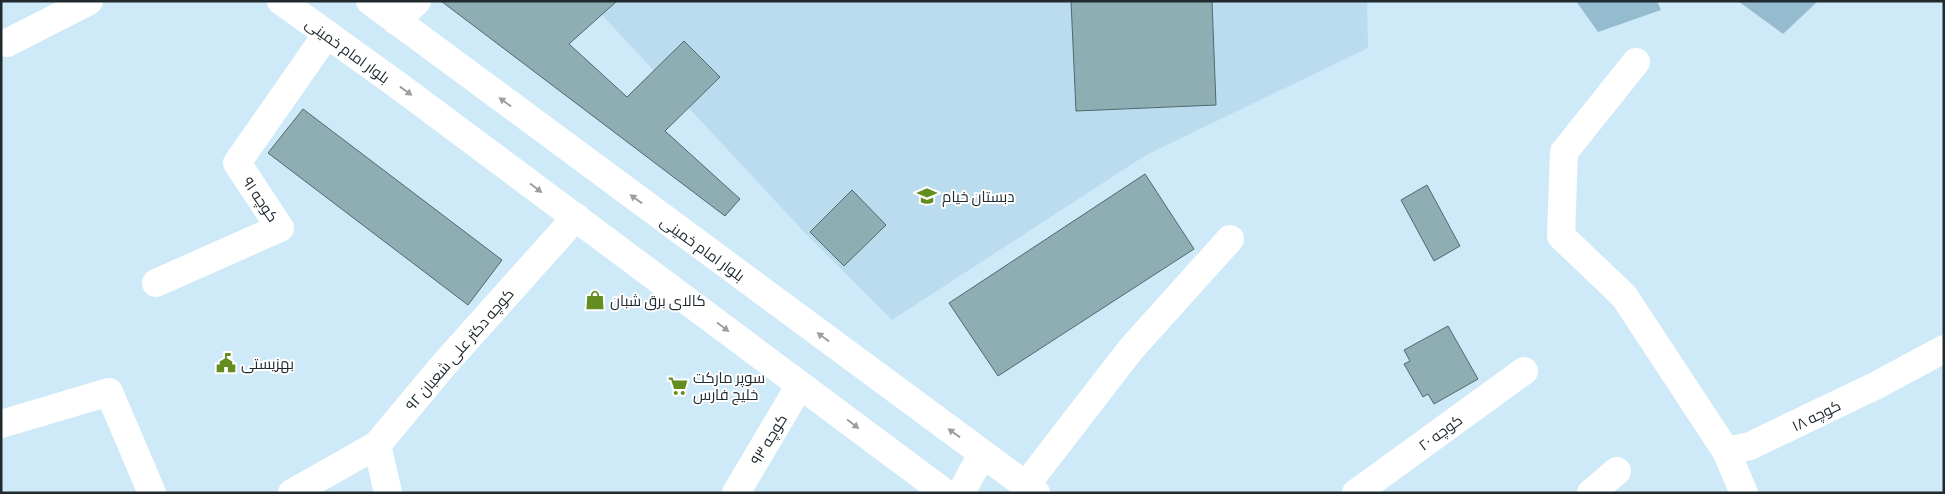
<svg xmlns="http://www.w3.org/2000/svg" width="1945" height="494" viewBox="0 0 1945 494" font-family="Barlow,Cairo,sans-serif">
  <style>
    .built { fill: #badcee }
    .green { fill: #95bbcf }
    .building { fill: #8faeb4; stroke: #4d6a70 }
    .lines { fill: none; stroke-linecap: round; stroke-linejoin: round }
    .minor { stroke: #fff; stroke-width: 28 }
    .primary { stroke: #fff; stroke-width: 28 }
    .oneway { fill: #9b9fa1 }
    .labels { text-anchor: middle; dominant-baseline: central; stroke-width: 4; stroke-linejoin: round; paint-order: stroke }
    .street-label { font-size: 15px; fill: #202a2f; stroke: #fff }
    .poi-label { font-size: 15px; fill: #202a2f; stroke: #fff; text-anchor: start }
  </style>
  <rect width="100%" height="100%" fill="#cee9f8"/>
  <path class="built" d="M 589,1 L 1367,1 L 1368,48 L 1146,155 L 892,320 L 808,236 Z"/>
  <g class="green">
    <path d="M 1576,1 L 1657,1 L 1661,10 L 1598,32 Z"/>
    <path d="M 1738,1 L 1818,1 L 1783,34 Z"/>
  </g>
  <g class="building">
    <path d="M 441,1 L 617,1 L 569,44 L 627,97 L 684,41 L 720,77 L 665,131 L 740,199 L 725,216 Z"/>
    <path d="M 1071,1 L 1212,1 L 1216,105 L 1076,111 Z"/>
    <path d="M 303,109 L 502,260 L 468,305 L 268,153 Z"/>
    <path d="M 1145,174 L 1194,249 L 998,376 L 949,303 Z"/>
    <path d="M 1427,185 L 1460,246 L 1434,261 L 1401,200 Z"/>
    <path d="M 852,190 L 886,225 L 844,266 L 810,232 Z"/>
    <path d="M 1448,326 L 1478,379 L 1434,404 L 1428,394 L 1423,397 L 1404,364 L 1410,361 L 1404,350 Z"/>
  </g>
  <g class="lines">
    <g class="minor">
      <path d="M 396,21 L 417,1"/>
      <path d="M 7,43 L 89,1"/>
      <path d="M 1636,62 L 1564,152 L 1561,236 L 1624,296 L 1726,451"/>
      <path d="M 156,283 L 280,228 L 237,163 L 327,34"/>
      <path d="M 1,424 L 109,392 L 152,493"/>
      <path d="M 1026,485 L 1131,349 L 1230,239"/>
      <path d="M 292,493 L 377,445"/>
      <path d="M 388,493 L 377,445 L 441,368 L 576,217"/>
      <path d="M 736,493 L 800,385"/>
      <path d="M 1356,493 L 1524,371"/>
      <path d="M 1591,493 L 1617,471"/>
      <path d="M 1744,493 L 1726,451 L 1750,446 L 1877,385 L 1944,349"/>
    </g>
    <g class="primary">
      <path d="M 281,1 L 403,89 L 945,493"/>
      <path d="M 370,1 L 1036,493"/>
      <path d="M 961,493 L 982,454"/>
    </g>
  </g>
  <defs><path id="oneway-solid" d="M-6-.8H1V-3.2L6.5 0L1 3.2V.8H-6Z" transform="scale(1.25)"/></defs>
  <g class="oneway">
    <use href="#oneway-solid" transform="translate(406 91) rotate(36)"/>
    <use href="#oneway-solid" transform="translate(505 102) rotate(-144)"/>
    <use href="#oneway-solid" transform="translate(536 188) rotate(37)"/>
    <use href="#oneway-solid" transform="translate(636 199) rotate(-144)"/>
    <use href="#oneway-solid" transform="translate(723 327) rotate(37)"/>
    <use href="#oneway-solid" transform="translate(823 337) rotate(-144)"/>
    <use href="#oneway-solid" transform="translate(853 424) rotate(37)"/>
    <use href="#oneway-solid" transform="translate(954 433) rotate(-144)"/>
  </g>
  <defs>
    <symbol id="school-bare" viewBox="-9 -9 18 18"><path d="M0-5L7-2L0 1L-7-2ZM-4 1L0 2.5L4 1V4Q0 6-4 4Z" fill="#638e1f" stroke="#fff" stroke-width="2.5" paint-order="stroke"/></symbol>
    <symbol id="shop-bare" viewBox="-9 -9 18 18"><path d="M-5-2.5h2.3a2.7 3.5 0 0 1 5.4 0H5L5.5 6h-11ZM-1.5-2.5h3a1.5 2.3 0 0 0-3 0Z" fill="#638e1f" stroke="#fff" stroke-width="2.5" paint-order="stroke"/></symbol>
    <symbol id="civic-bare" viewBox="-9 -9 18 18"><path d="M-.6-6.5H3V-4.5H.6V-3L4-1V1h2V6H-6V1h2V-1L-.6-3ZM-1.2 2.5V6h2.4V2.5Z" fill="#638e1f" stroke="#fff" stroke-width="2.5" paint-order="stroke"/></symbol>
    <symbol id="supermarket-bare" viewBox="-9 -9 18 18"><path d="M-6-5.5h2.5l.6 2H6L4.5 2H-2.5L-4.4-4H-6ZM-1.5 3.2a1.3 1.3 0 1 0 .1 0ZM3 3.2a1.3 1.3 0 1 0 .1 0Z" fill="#638e1f" stroke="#fff" stroke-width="2.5" paint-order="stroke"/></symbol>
  </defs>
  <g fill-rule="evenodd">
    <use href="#school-bare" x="913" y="182" width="28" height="28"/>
    <use href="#shop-bare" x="581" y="286" width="28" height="28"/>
    <use href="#civic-bare" x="212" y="349" width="28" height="28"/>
    <use href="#supermarket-bare" x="664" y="372" width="28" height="28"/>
  </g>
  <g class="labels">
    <g class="street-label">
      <text transform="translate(348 50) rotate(36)">بلوار امام خمینی</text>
      <text transform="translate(261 199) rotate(56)">کوچه ۹۱</text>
      <text transform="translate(703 248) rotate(36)">بلوار امام خمینی</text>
      <text transform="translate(459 349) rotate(-49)">کوچه دکتر علی شعبان ۹۲</text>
      <text transform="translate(1816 415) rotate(-26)">کوچه ۱۸</text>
      <text transform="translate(1440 432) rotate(-36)">کوچه ۲۰</text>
      <text transform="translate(768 439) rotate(-59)">کوچه ۹۳</text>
    </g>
    <g class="poi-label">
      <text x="942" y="196">دبستان خیام</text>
      <text x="610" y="300">کالای برق شبان</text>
      <text x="241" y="363">بهزیستی</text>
      <text x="693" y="377">سوپر مارکت<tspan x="693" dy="17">خلیج فارس</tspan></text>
    </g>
  </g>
  <rect width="1945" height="494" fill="none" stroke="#202a2f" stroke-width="5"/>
</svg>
